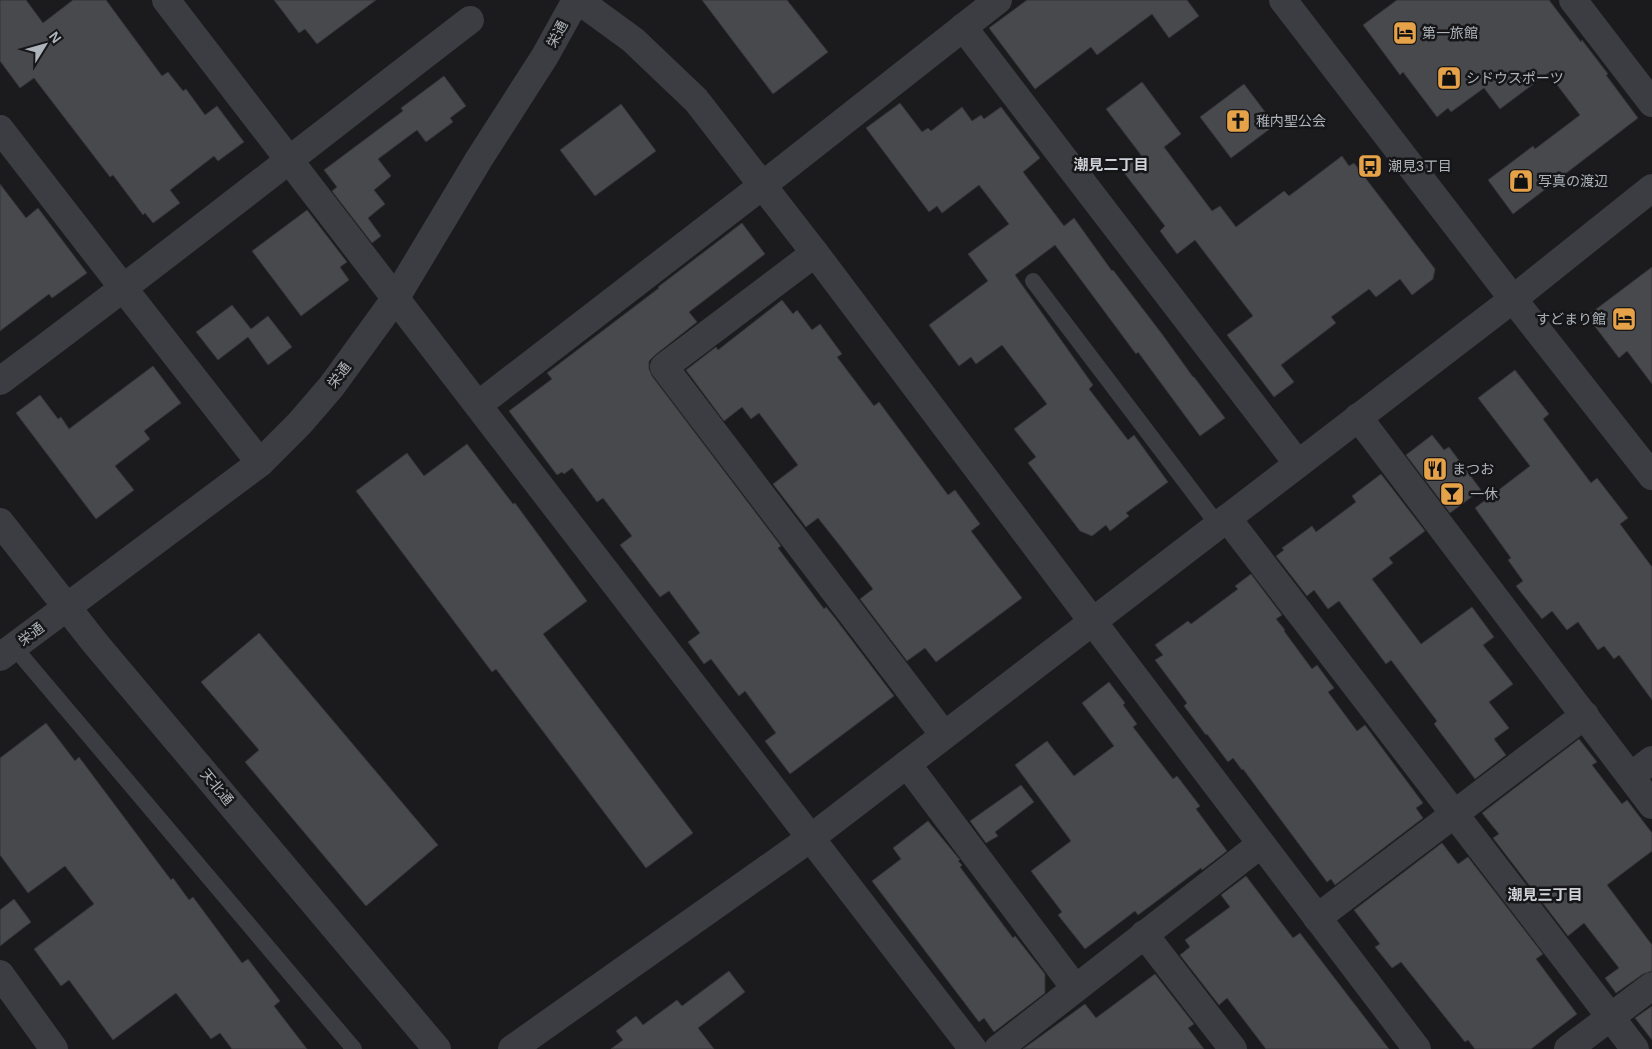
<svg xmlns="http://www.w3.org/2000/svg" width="1652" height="1049" viewBox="0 0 1652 1049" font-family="Helvetica,'Noto Sans JP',sans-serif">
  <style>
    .building { fill: #48494d; stroke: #353539 }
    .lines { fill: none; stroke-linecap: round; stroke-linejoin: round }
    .service { stroke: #3c3d42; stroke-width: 16 }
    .minor { stroke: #3c3d42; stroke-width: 28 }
    .tertiary { stroke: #3c3d42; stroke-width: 28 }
    .labels { text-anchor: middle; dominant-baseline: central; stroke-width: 5; stroke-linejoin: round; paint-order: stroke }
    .poi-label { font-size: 14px; fill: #aeb4bb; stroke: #161618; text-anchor: start }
    .street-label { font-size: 14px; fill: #aeb4bb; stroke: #161618 }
    .neighbourhood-label { font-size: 15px; font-weight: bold; fill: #cfd2d8; stroke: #161618 }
  </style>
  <rect width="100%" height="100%" fill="#1b1b1d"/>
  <g class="building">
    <path d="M 0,0 L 26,0 L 43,23 L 73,0 L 106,0 L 162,76 L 168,72 L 183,91 L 186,89 L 205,115 L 217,106 L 244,142 L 218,161 L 214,156 L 170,190 L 180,203 L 153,223 L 145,213 L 143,215 L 113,175 L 110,177 L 34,78 L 20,88 L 0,61 Z"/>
    <path d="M 274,0 L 376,0 L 317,44 L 305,29 L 299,33 Z"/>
    <path d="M 702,0 L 787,0 L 828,52 L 773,94 Z"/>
    <path d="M 1027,0 L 1187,0 L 1199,16 L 1169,38 L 1152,14 L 1097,55 L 1091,47 L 1035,89 L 989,28 Z"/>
    <path d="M 1397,0 L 1549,0 L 1581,42 L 1582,40 L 1608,74 L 1606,75 L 1638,118 L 1513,214 L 1488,180 L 1533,146 L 1535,149 L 1580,115 L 1548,73 L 1500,109 L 1484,88 L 1451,112 L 1448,108 L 1437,117 L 1403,72 L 1400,75 L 1363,25 Z"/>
    <path d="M 444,76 L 466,106 L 450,118 L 453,122 L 426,142 L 417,130 L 378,159 L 391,176 L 374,190 L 385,204 L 368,218 L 381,236 L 372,243 L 332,191 L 337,187 L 324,170 L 403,111 L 401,108 Z"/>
    <path d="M 1142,82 L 1181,134 L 1164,147 L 1212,211 L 1220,206 L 1236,227 L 1284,191 L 1289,196 L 1342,156 L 1349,166 L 1354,163 L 1435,269 L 1433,279 L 1412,295 L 1400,279 L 1376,297 L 1369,289 L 1331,317 L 1336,323 L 1281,365 L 1294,382 L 1274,397 L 1227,335 L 1253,316 L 1195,240 L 1177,254 L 1160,231 L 1165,226 L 1122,170 L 1141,155 L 1106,109 Z"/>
    <path d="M 1244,84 L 1275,125 L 1231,158 L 1200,117 Z"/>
    <path d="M 900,103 L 922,132 L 928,128 L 931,131 L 962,107 L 972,121 L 981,115 L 984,119 L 1001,107 L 1040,158 L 1023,172 L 1064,226 L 1074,218 L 1112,271 L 1113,270 L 1162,334 L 1193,377 L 1194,377 L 1225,418 L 1200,436 L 1138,352 L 1136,354 L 1055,245 L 1015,275 L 1093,385 L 1089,389 L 1128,440 L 1134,435 L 1168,482 L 1126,513 L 1129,516 L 1110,531 L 1106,525 L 1092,536 L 1080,531 L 1028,463 L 1036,457 L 1014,429 L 1047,404 L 1002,345 L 976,364 L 971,357 L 959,366 L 929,325 L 988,281 L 968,254 L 1009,224 L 979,185 L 942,213 L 937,206 L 929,212 L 866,128 Z"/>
    <path d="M 621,104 L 656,151 L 595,196 L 560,150 Z"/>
    <path d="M 0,184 L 26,218 L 38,208 L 87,273 L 52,298 L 49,294 L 0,331 Z"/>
    <path d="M 307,210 L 347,262 L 340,267 L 349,280 L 301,316 L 252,251 Z"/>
    <path d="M 742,223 L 765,254 L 689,312 L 697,322 L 655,355 L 649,361 L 649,369 L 652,376 L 781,546 L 778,548 L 824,609 L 826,607 L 835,618 L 894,696 L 790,774 L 765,741 L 776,733 L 745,691 L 739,696 L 711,659 L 704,664 L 688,642 L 700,633 L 669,591 L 660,597 L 620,545 L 632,536 L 603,498 L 597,502 L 572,468 L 564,474 L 562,472 L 557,475 L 509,411 L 552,379 L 547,373 L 659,288 L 658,287 Z"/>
    <path d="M 1652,267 L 1652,384 L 1627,351 L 1619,358 L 1587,316 Z"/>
    <path d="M 782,300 L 793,314 L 797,310 L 812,330 L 820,324 L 842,354 L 837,357 L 874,406 L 879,402 L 948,495 L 955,490 L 980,524 L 971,531 L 1022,598 L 936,662 L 925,648 L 907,661 L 860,599 L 873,589 L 841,547 L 818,518 L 806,527 L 773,484 L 798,465 L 759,413 L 751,419 L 742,407 L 724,421 L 686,370 L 716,347 L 718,350 Z"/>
    <path d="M 232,305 L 251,329 L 268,316 L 292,347 L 268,365 L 248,337 L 218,360 L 196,332 Z"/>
    <path d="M 153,366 L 181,403 L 144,431 L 150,439 L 115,466 L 134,490 L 96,519 L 16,413 L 40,395 L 58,419 L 61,417 L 69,429 Z"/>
    <path d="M 1515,370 L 1549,414 L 1543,419 L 1591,483 L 1597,478 L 1628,518 L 1620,524 L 1652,567 L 1652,700 L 1619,655 L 1614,659 L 1604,646 L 1598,650 L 1578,622 L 1567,630 L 1552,611 L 1542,619 L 1516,586 L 1523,581 L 1508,560 L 1511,558 L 1475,508 L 1530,466 L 1478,398 Z"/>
    <path d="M 1432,435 L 1444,450 L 1449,447 L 1481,490 L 1450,513 L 1406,455 Z"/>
    <path d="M 467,444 L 513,504 L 515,503 L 587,601 L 543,634 L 693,833 L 646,868 L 496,669 L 492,672 L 356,491 L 407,453 L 424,476 Z"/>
    <path d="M 1381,474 L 1425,531 L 1389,558 L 1393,563 L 1372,579 L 1421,644 L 1472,607 L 1494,637 L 1483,645 L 1513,684 L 1489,702 L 1509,728 L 1494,739 L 1506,755 L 1475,779 L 1434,724 L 1437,721 L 1391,660 L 1386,664 L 1339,601 L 1328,609 L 1314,590 L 1307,596 L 1276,556 L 1284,550 L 1282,548 L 1312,526 L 1316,532 L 1356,502 L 1352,496 Z"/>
    <path d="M 1251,574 L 1282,615 L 1276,619 L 1285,630 L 1284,631 L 1312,669 L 1317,665 L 1334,688 L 1328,692 L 1357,731 L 1365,725 L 1423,803 L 1416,808 L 1423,818 L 1335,885 L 1331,879 L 1327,882 L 1243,769 L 1242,770 L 1233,758 L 1228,762 L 1207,734 L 1206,735 L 1184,706 L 1187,703 L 1155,660 L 1163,655 L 1155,645 L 1188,621 L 1191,624 L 1238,589 L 1235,586 Z"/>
    <path d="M 259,633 L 438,845 L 366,906 L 245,762 L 259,750 L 201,682 Z"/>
    <path d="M 1109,682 L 1125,703 L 1123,705 L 1137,724 L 1133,727 L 1173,779 L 1177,776 L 1200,806 L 1196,809 L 1227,851 L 1202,870 L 1201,868 L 1138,915 L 1135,911 L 1085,949 L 1058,915 L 1062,912 L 1031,871 L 1071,841 L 1015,765 L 1047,741 L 1074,776 L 1114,746 L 1082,703 Z"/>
    <path d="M 46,723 L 75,761 L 79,757 L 171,880 L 173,878 L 189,900 L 193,897 L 242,963 L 248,959 L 280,1001 L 274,1006 L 307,1049 L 232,1049 L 220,1033 L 211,1039 L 176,993 L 113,1040 L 69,980 L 61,986 L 34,949 L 94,904 L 65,866 L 28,893 L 0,855 L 0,758 Z"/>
    <path d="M 1579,739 L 1597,762 L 1592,765 L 1622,804 L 1627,800 L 1652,833 L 1652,851 L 1607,885 L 1652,945 L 1652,971 L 1643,974 L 1616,993 L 1605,978 L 1619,968 L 1584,923 L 1568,936 L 1493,838 L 1499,834 L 1482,813 Z"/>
    <path d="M 1021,785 L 1034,802 L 995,832 L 998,836 L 986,843 L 970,821 Z"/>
    <path d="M 928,821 L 960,860 L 958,861 L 962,865 L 960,867 L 1013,938 L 1015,936 L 1045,974 L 1045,993 L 994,1032 L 984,1018 L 979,1022 L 872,881 L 901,859 L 893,848 Z"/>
    <path d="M 1442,843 L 1458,864 L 1468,857 L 1543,954 L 1536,959 L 1577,1014 L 1531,1049 L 1475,1049 L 1468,1040 L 1465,1042 L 1401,962 L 1392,968 L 1375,947 L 1380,944 L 1354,910 Z"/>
    <path d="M 1246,876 L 1293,938 L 1300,933 L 1389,1049 L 1266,1049 L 1227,998 L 1219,1005 L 1180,955 L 1190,947 L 1185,940 L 1230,907 L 1221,895 Z"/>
    <path d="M 14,899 L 31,922 L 0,946 L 0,910 Z"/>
    <path d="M 729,971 L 745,992 L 698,1028 L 714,1049 L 611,1049 L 623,1040 L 616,1031 L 636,1016 L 643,1025 L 677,1000 L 682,1006 Z"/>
    <path d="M 1155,974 L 1194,1024 L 1188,1028 L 1204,1049 L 1023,1049 L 1085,1004 L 1096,1018 Z"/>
    <path d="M 1652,1006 L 1652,1040 L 1635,1018 Z"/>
  </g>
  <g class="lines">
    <g class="service">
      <path d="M 1033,281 L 1218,525"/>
      <path d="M 14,647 L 354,1049"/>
    </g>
    <g class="minor">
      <path d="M 166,0 C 433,351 706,698 973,1049"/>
      <path d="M 1573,0 L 1652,103"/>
      <path d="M 963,27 L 1298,464"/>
      <path d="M 0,129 L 124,289 L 260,463"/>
      <path d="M 815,253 L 664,367 L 944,735"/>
      <path d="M 0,381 C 159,263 314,140 470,20"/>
      <path d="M 478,405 L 763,185 L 998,0"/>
      <path d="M 1358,417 L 1652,805"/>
      <path d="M 1227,518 L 1635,1049"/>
      <path d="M 1093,622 L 1417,1049"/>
      <path d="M 907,764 L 1075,988"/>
      <path d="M 1631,776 L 1652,760"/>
      <path d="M 1317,918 L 1585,715"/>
      <path d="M 1144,934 L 1233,1049"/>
      <path d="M 0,974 L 54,1049"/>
      <path d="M 998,1049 L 1261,844"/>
      <path d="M 1568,1049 L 1652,986"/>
    </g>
    <g class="tertiary">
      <path d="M 578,0 L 633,40 L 696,100 L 815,253 L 1093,622"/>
      <path d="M 1283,0 L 1513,299 L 1652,476"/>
      <path d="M 0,522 L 95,643 L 437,1049"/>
      <path d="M 0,657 L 260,463 L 299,424 L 331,387 L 395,299 L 479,159 L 545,56 L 576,0"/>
      <path d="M 512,1049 L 812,837 L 1513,299 L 1652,188"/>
    </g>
  </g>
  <defs>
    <symbol id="hotel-square" viewBox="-11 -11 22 22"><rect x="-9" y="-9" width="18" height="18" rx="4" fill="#e6a249" stroke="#161618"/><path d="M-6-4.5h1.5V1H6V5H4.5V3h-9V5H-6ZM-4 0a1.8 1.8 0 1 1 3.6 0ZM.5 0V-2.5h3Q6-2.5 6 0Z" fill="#111"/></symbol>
    <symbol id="shop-square" viewBox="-11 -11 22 22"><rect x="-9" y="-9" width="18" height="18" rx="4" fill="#e6a249" stroke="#161618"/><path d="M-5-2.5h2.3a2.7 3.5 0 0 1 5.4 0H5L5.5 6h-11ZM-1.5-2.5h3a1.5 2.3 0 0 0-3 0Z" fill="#111"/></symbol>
    <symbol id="church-square" viewBox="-11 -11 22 22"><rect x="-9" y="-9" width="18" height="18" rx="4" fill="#e6a249" stroke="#161618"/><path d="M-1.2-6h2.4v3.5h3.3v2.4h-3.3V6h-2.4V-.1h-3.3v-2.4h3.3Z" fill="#111"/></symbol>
    <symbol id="bus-square" viewBox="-11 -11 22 22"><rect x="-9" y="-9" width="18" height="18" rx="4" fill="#e6a249" stroke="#161618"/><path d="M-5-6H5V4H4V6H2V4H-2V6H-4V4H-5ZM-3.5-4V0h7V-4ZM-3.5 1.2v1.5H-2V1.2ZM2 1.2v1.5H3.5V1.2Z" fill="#111"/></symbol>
    <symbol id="restaurant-square" viewBox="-11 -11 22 22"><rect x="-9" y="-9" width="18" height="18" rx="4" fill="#e6a249" stroke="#161618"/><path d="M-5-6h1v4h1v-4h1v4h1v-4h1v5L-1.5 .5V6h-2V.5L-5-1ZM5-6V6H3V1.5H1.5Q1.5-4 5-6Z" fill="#111"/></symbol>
    <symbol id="bar-square" viewBox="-11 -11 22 22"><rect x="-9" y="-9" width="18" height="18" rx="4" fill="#e6a249" stroke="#161618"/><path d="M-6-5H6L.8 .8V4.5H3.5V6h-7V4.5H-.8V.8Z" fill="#111"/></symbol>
  </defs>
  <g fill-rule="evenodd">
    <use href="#hotel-square" x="1391" y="19" width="28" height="28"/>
    <use href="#shop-square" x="1435" y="64" width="28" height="28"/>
    <use href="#church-square" x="1224" y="107" width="28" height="28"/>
    <use href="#bus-square" x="1356" y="152" width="28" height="28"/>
    <use href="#shop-square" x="1507" y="167" width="28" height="28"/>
    <use href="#hotel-square" x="1610" y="305" width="28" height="28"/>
    <use href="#restaurant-square" x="1421" y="455" width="28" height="28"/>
    <use href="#bar-square" x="1438" y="480" width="28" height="28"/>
  </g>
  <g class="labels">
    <g class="poi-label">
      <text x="1422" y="33">第一旅館</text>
      <text x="1466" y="78">シドウスポーツ</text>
      <text x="1256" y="121">稚内聖公会</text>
      <text x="1388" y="166">潮見3丁目</text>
      <text x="1538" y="181">写真の渡辺</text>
      <text x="1606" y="319" text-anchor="end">すどまり館</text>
      <text x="1452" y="469">まつお</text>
      <text x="1470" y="494">一休</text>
    </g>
    <g class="street-label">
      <text transform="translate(557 34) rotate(-62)">栄通</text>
      <text transform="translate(339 375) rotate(-53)">栄通</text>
      <text transform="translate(31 634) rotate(-37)">栄通</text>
      <text transform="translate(217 787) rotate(50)">天北通</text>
    </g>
    <g class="neighbourhood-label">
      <text x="1111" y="164">潮見二丁目</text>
      <text x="1545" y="894">潮見三丁目</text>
    </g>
  </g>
  <g transform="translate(45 45) rotate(53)" stroke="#161618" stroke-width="4" paint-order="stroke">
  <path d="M0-4L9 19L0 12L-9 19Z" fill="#aeb4bb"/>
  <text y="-8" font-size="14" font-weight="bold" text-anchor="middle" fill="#aeb4bb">N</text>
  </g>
</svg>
